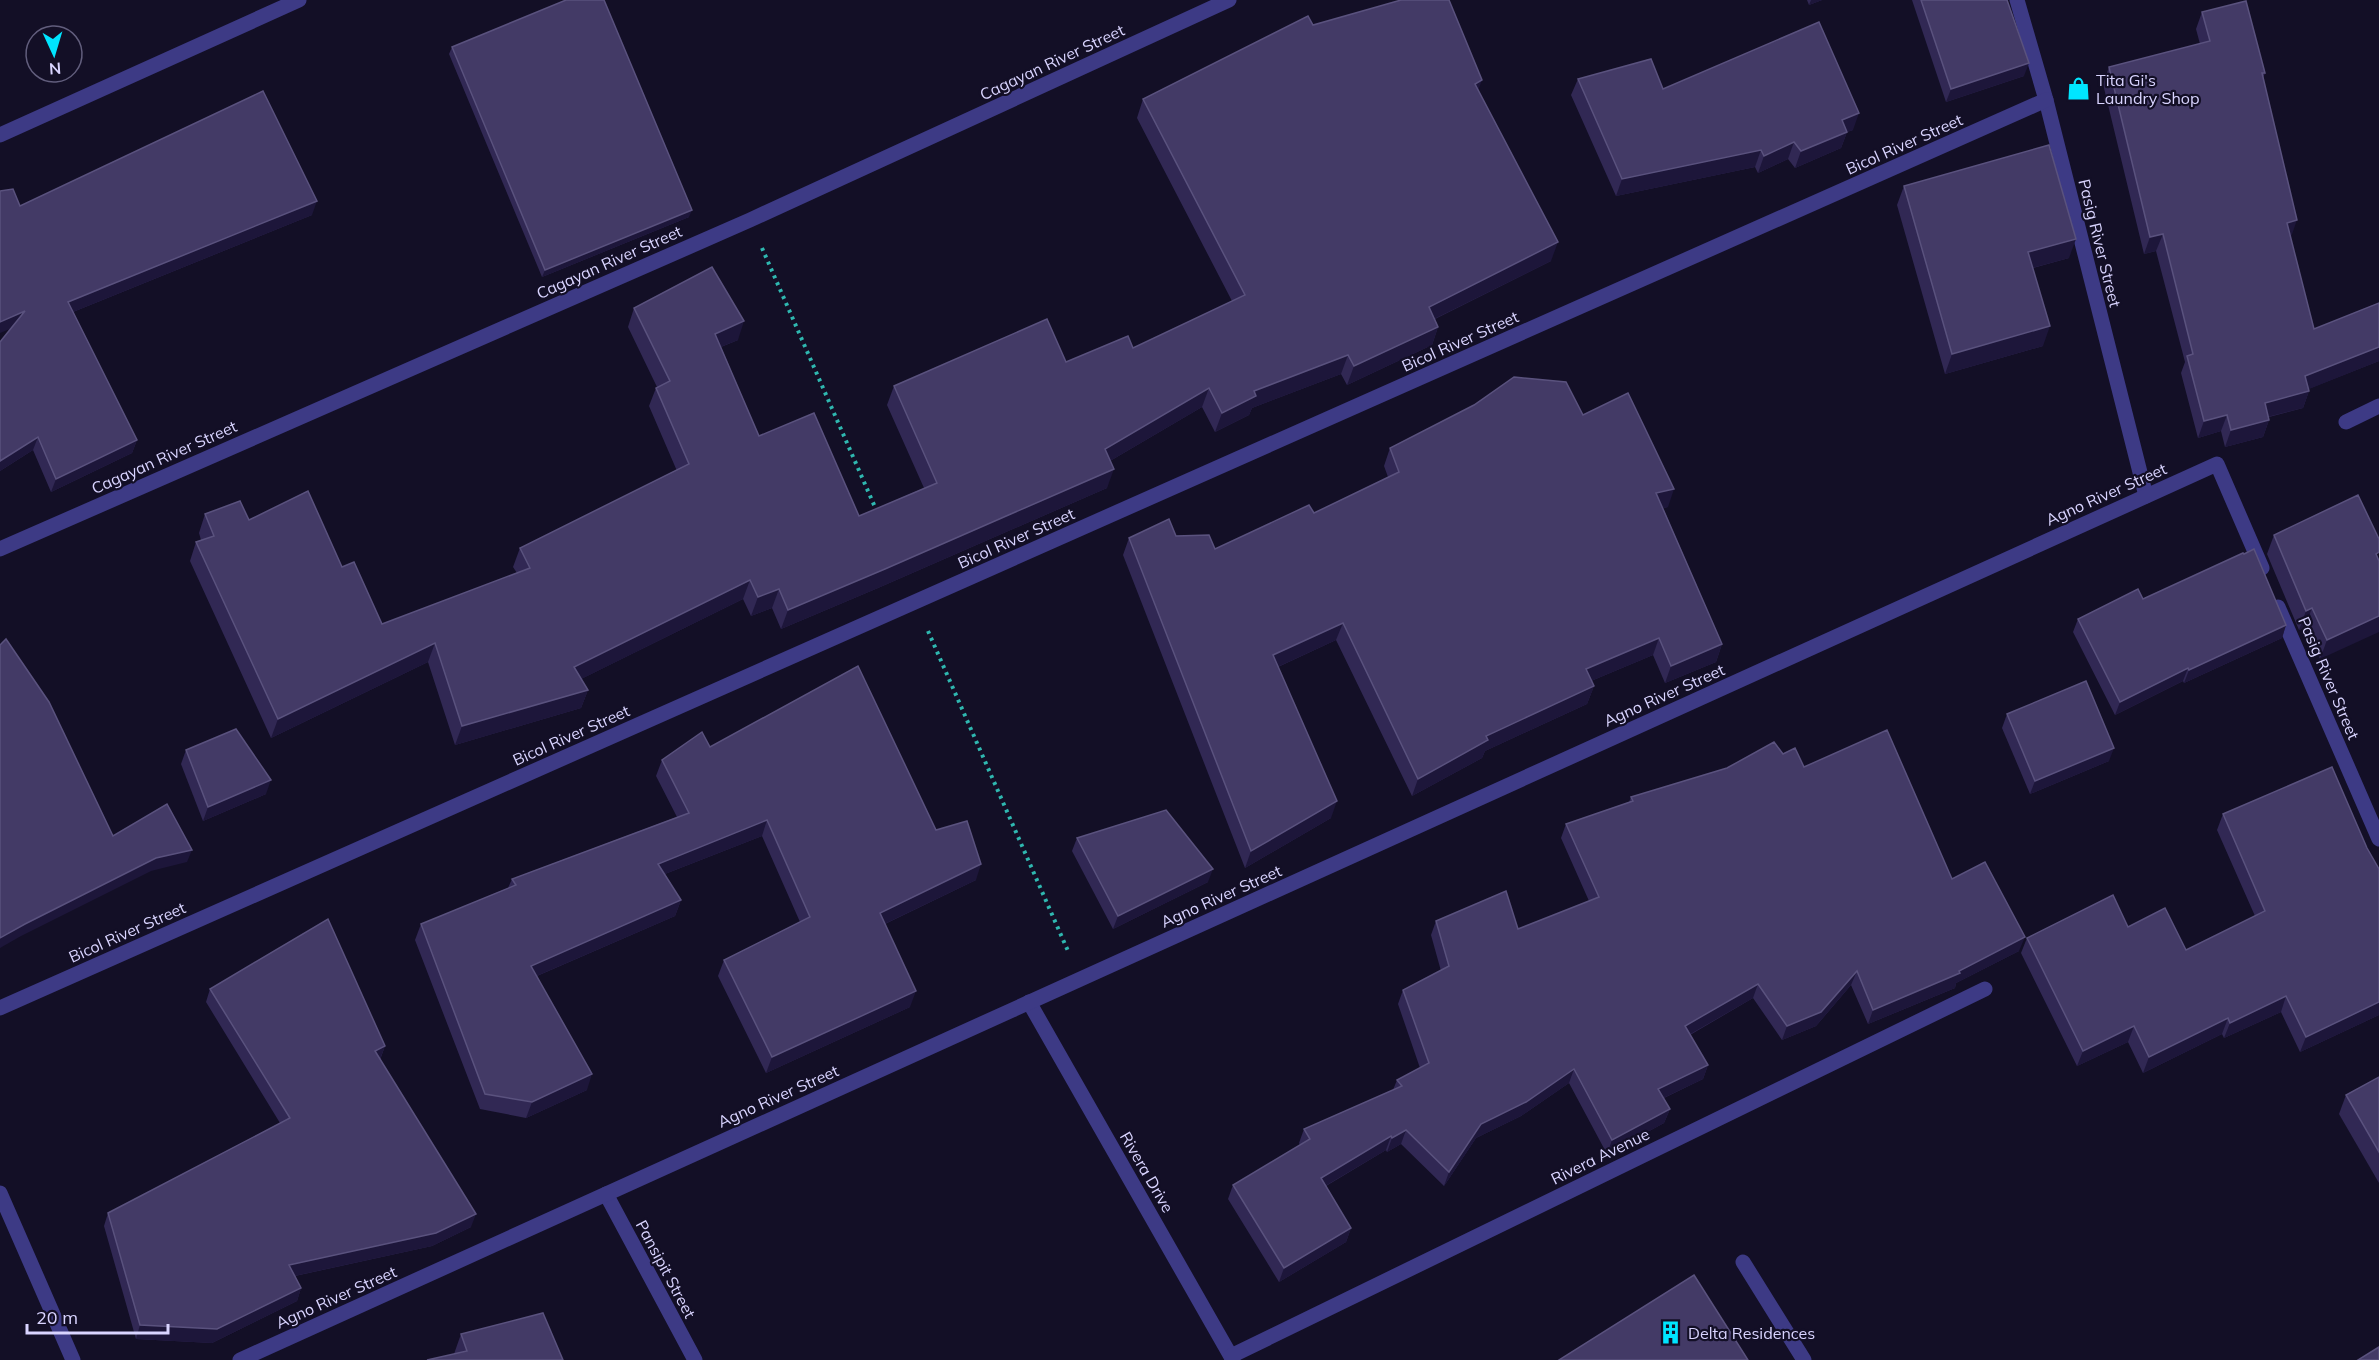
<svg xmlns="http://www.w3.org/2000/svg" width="2379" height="1360" viewBox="0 0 2379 1360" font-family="Mulish,sans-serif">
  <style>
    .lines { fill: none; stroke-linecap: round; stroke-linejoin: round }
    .path { stroke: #2fb8b0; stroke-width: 4; stroke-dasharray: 3 4.5; stroke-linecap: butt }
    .minor { stroke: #3d3a85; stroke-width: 15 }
    .wall { fill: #312854 }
    .shaded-wall { fill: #1d163a }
    .building { fill: #433a66; stroke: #5a527e; stroke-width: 1.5 }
    .labels { text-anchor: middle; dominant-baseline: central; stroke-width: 4.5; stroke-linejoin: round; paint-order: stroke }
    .street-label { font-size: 16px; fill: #d9d4ff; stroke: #130f26 }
    .poi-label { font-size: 16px; fill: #d9d4ff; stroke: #130f26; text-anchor: start }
  </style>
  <rect width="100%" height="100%" fill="#130f26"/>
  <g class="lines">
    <g class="path">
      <path d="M 762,248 L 878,514"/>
      <path d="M 928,631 L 1068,951"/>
    </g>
    <g class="minor">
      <path d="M 2017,0 L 2046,100 L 2146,496"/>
      <path d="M 0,135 L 299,0"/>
      <path d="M 2346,422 L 2379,406"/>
      <path d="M 0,549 L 750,220 L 1229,0"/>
      <path d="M 2278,607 L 2379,839"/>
      <path d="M 1029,1002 L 1233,1360"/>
      <path d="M 0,1008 L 2046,100"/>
      <path d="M 0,1193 L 73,1360"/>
      <path d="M 606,1194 L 695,1360"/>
      <path d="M 1743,1262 L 1804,1360"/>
      <path d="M 1231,1356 L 1985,989"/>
      <path d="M 240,1360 L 2217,464 L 2262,568"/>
    </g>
  </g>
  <g class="wall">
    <path d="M 1807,0 L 1822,0 L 1809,5 Z"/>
    <path d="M 1912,0 L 2007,0 L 2024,76 L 1946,102 Z"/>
    <path d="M 2202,12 L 2265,73 L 2263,78 L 2290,237 L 2314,329 L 2379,303 L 2379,361 L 2308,389 L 2309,391 L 2303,408 L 2269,417 L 2269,420 L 2263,437 L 2225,447 L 2221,431 L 2198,438 L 2181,373 L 2185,362 L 2156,251 L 2144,254 L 2103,84 L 2109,67 L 2200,44 L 2196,29 Z"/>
    <path d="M 1313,25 L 1478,90 L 1551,261 L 1435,319 L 1438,327 L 1432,345 L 1347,385 L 1341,374 L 1252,408 L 1249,415 L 1215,432 L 1202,407 L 1110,461 L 1107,488 L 878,588 L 781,629 L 772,608 L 751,616 L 743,599 L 581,679 L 588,690 L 581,708 L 455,745 L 428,662 L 271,738 L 190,561 L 196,542 L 201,540 L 199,533 L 205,514 L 249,520 L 342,567 L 382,624 L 517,573 L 513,567 L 520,548 L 677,471 L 649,406 L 656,388 L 657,387 L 628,327 L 634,308 L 738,340 L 721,347 L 759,436 L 859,516 L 924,488 L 887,405 L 894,386 L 1066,362 L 1133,348 L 1232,301 L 1137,118 L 1143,99 Z"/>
    <path d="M 452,47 L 689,217 L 542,277 L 449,54 Z"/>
    <path d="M 1578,79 L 1663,89 L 1853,130 L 1847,132 L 1841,148 L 1795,168 L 1788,159 L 1758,173 L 1755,167 L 1616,196 L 1571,95 Z"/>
    <path d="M 1904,186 L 2069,258 L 2033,268 L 2043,346 L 1945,374 L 1897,205 Z"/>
    <path d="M 20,206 L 312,215 L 73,312 L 137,440 L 132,453 L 51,492 L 33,450 L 0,471 L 0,342 L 11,328 Z"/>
    <path d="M 1583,415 L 1668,507 L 1663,508 L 1722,644 L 1716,662 L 1665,683 L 1653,655 L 1591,681 L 1594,686 L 1587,704 L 1485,751 L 1482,758 L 1412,796 L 1336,640 L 1278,667 L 1331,818 L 1245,868 L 1123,555 L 1129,538 L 1176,536 L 1215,549 L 1314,513 L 1388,477 L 1384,466 L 1390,448 Z"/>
    <path d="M 2274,535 L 2379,539 L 2320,659 L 2305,627 L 2299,630 L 2267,554 Z"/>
    <path d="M 2143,599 L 2286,625 L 2282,638 L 2184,683 L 2183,681 L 2115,715 L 2073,632 L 2078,619 Z"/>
    <path d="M 2007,714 L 2109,761 L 2030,794 L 2002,728 Z"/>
    <path d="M 710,747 L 936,830 L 976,880 L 885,924 L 910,1007 L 766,1073 L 718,976 L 724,960 L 800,922 L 762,836 L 665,874 L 681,900 L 675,916 L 537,976 L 587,1090 L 526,1118 L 480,1109 L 415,940 L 421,924 L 508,888 L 512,879 L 677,817 L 656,776 L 662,760 Z"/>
    <path d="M 186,750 L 266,794 L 203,821 L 181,764 Z"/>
    <path d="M 1783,754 L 1804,767 L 1952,879 L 2019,951 L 1956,983 L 1955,988 L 1868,1024 L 1851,985 L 1816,1026 L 1782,1040 L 1753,998 L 1690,1035 L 1708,1065 L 1703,1079 L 1664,1098 L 1670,1109 L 1664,1123 L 1607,1154 L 1569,1083 L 1521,1116 L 1476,1138 L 1444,1186 L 1401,1144 L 1387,1152 L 1386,1150 L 1326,1186 L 1351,1228 L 1346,1242 L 1279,1282 L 1228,1199 L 1233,1185 L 1300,1145 L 1299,1143 L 1304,1129 L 1393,1090 L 1397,1080 L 1420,1068 L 1398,1004 L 1403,990 L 1441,971 L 1431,935 L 1436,921 L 1518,929 L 1589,901 L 1561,838 L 1566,824 L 1629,802 L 1631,797 Z"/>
    <path d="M 2223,814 L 2367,848 L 2379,869 L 2379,1015 L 2300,1052 L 2281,1012 L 2224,1038 L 2222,1034 L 2143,1073 L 2128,1042 L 2077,1066 L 2021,953 L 2027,938 L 2128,927 L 2186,950 L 2255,916 L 2217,830 Z"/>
    <path d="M 1077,838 L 1208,882 L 1113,929 L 1072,851 Z"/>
    <path d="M 210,989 L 385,1046 L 380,1060 L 471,1227 L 432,1246 L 295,1276 L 301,1288 L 297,1301 L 212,1343 L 136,1339 L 104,1226 L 108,1213 L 280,1123 L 206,1002 Z"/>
    <path d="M 2379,1077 L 2379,1183 L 2339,1114 L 2346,1095 Z"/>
    <path d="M 461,1334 L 563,1360 L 454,1354 Z"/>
  </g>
  <g class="shaded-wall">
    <path d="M 1811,0 L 1822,0 L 1809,5 Z"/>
    <path d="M 2029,63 L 2024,76 L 1946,102 L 1951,89 Z"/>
    <path d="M 1482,80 L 1475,99 L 1475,84 Z"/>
    <path d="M 1859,113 L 1853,130 L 1847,132 L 1841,148 L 1795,168 L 1801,151 L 1842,120 Z"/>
    <path d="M 1794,142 L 1788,159 L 1758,173 L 1764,156 Z"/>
    <path d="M 1761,150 L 1755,167 L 1616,196 L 1622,179 Z"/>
    <path d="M 317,201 L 312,215 L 63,316 L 68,302 Z"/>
    <path d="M 692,210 L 689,217 L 542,277 L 545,270 Z"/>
    <path d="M 2297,220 L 2291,237 L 2287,223 Z"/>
    <path d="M 2163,234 L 2156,251 L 2144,254 L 2150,237 Z"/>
    <path d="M 2076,239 L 2069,258 L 2021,271 L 2028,252 Z"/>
    <path d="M 1558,242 L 1551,261 L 1422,325 L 1429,307 Z"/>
    <path d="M 25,311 L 20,325 L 0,333 L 0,322 Z"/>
    <path d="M 744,321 L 738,340 L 708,352 L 715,334 Z"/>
    <path d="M 2050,326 L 2043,346 L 1945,374 L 1952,354 Z"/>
    <path d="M 1438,327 L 1432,345 L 1347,385 L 1354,366 Z"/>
    <path d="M 2379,347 L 2379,361 L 2299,393 L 2305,376 Z"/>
    <path d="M 1348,355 L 1341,374 L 1252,408 L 1249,415 L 1215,432 L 1222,413 L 1254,391 Z"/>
    <path d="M 1209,388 L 1202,407 L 1098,468 L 1105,449 Z"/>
    <path d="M 2309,391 L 2303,408 L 2259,419 L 2265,403 Z"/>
    <path d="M 2227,415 L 2221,431 L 2198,438 L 2204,421 Z"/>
    <path d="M 2269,420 L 2263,437 L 2225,447 L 2231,430 Z"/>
    <path d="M 38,437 L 33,450 L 0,471 L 0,461 Z"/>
    <path d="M 137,440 L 132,453 L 51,492 L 56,479 Z"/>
    <path d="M 1114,469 L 1107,488 L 878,588 L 781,629 L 788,610 Z"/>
    <path d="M 1674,489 L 1668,507 L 1650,511 L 1656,493 Z"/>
    <path d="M 750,580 L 743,599 L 567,686 L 574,667 Z"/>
    <path d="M 779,589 L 772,608 L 751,616 L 758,597 Z"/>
    <path d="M 2312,608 L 2305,627 L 2299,630 L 2306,611 Z"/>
    <path d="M 2379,616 L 2379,632 L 2320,659 L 2327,640 Z"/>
    <path d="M 1343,623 L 1336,640 L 1267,672 L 1273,655 Z"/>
    <path d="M 2286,625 L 2282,638 L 2184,683 L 2189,670 Z"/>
    <path d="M 1659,638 L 1653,655 L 1579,686 L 1586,669 Z"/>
    <path d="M 435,643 L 428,662 L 271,738 L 278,719 Z"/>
    <path d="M 1722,644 L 1716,662 L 1665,683 L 1671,666 Z"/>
    <path d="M 2188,668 L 2183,681 L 2115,715 L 2120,702 Z"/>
    <path d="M 1594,686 L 1587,704 L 1485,751 L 1482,758 L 1412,796 L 1418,779 L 1486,736 Z"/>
    <path d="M 588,690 L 581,708 L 455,745 L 462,726 Z"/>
    <path d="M 2114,748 L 2109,761 L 2030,794 L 2035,781 Z"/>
    <path d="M 271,780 L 266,794 L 203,821 L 208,807 Z"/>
    <path d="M 1337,801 L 1331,818 L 1245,868 L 1251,851 Z"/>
    <path d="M 767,820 L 762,836 L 652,879 L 658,864 Z"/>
    <path d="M 192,850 L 187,862 L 151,871 L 21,936 L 0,948 L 0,938 L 25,924 L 156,858 Z"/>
    <path d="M 981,864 L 976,880 L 874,929 L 880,913 Z"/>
    <path d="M 1213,869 L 1208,882 L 1113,929 L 1118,916 Z"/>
    <path d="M 681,900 L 675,916 L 525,981 L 531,966 Z"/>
    <path d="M 2025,937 L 2019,951 L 1956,983 L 1955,988 L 1868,1024 L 1873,1010 L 1959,971 Z"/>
    <path d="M 1857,971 L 1851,985 L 1816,1026 L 1782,1040 L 1787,1026 Z"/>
    <path d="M 1758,984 L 1753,998 L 1680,1040 L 1685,1026 Z"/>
    <path d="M 916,991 L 910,1007 L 766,1073 L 772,1057 Z"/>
    <path d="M 2286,996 L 2281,1012 L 2224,1038 L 2230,1023 Z"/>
    <path d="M 2379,1002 L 2379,1015 L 2300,1052 L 2306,1037 Z"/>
    <path d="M 2228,1018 L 2222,1034 L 2143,1073 L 2149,1057 Z"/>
    <path d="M 2134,1026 L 2128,1042 L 2077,1066 L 2083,1051 Z"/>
    <path d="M 385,1046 L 380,1059 L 370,1065 L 375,1051 Z"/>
    <path d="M 1708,1065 L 1703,1079 L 1653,1103 L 1658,1089 Z"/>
    <path d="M 1574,1069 L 1569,1083 L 1521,1116 L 1476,1138 L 1444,1186 L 1449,1172 L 1481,1124 Z"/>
    <path d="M 592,1074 L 587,1090 L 526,1118 L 532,1102 Z"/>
    <path d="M 1670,1109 L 1664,1123 L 1607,1154 L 1612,1140 Z"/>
    <path d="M 1406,1130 L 1401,1144 L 1387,1152 L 1392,1138 Z"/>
    <path d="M 1391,1136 L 1386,1150 L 1315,1192 L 1321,1178 Z"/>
    <path d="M 476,1214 L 471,1227 L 432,1246 L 285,1278 L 289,1265 Z"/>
    <path d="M 1351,1228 L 1346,1242 L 1279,1282 L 1284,1268 Z"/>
    <path d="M 301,1288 L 297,1301 L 212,1343 L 136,1339 L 140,1325 Z"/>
  </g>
  <g class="building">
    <path d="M 566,0 L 604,0 L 692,210 L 545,270 L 452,47 Z"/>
    <path d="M 1401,0 L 1449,0 L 1482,80 L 1475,84 L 1558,242 L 1429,307 L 1438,327 L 1354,366 L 1348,355 L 1254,391 L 1256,396 L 1222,413 L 1209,388 L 1105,449 L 1114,469 L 885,569 L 788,610 L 779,589 L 758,597 L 750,580 L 574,667 L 588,690 L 462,726 L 435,643 L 278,719 L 196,542 L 214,536 L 205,514 L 240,501 L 249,520 L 308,491 L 342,567 L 354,562 L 382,624 L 530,568 L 520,548 L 689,464 L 656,388 L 670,381 L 634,308 L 712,267 L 744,321 L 715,334 L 759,436 L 814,413 L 859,516 L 937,483 L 894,386 L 1047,319 L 1066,362 L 1128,336 L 1133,348 L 1245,295 L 1143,99 L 1308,16 L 1313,25 Z"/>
    <path d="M 1921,0 L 2007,0 L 2029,63 L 1951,89 Z"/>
    <path d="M 2246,1 L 2265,73 L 2262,73 L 2297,220 L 2287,223 L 2314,329 L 2379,303 L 2379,347 L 2305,376 L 2309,391 L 2265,403 L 2269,420 L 2231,430 L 2227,415 L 2204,421 L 2187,356 L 2193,354 L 2163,234 L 2150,237 L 2109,67 L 2210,41 L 2202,12 Z"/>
    <path d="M 1819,22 L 1859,113 L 1842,120 L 1847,132 L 1801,151 L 1794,142 L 1764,156 L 1761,150 L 1622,179 L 1578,79 L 1651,59 L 1663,89 Z"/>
    <path d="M 263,91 L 317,201 L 68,302 L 137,440 L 56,479 L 38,437 L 0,461 L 0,342 L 25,311 L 0,322 L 0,191 L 13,189 L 20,206 Z"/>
    <path d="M 2049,145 L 2076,239 L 2028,252 L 2050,326 L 1952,354 L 1904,186 Z"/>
    <path d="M 1514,377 L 1566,382 L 1583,415 L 1628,393 L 1674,489 L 1656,493 L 1722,644 L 1671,666 L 1659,638 L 1586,669 L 1594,686 L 1486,736 L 1488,740 L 1418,779 L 1343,623 L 1273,655 L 1337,801 L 1251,851 L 1129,538 L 1169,519 L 1176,536 L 1209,535 L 1215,549 L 1309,505 L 1314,513 L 1399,472 L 1390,448 L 1474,405 Z"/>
    <path d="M 2358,495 L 2379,539 L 2379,552 L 2376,554 L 2379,561 L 2379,616 L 2327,640 L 2312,608 L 2306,611 L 2274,535 Z"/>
    <path d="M 2254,549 L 2286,625 L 2189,670 L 2188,668 L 2120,702 L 2078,619 L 2138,589 L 2143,599 L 2243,553 L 2244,554 Z"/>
    <path d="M 6,639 L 49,702 L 113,836 L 167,804 L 192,850 L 156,858 L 25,924 L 0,938 L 0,645 Z"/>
    <path d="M 858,666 L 936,830 L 967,821 L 981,864 L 880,913 L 916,991 L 772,1057 L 724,960 L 810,917 L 767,820 L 658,864 L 681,900 L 531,966 L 592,1074 L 532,1102 L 485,1094 L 421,924 L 516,885 L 512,879 L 689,813 L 662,760 L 702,732 L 710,747 Z"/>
    <path d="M 2086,681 L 2114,748 L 2035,781 L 2007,714 Z"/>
    <path d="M 236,729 L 271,780 L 208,807 L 186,750 Z"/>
    <path d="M 1887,730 L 1952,879 L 1985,862 L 2025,937 L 1959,971 L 1960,973 L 1873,1010 L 1857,971 L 1821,1012 L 1787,1026 L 1758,984 L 1685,1026 L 1708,1065 L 1658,1089 L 1670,1109 L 1612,1140 L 1574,1069 L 1526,1102 L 1481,1124 L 1449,1172 L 1406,1130 L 1392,1138 L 1391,1136 L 1321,1178 L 1351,1228 L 1284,1268 L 1233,1185 L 1310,1139 L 1304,1129 L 1402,1086 L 1397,1080 L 1429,1063 L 1403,990 L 1449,966 L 1436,921 L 1506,891 L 1518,929 L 1599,897 L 1566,824 L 1633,801 L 1631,797 L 1727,768 L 1774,742 L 1783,754 L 1795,748 L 1804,767 Z"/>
    <path d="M 2332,767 L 2367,848 L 2379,869 L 2379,1002 L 2306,1037 L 2286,996 L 2230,1023 L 2228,1018 L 2149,1057 L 2134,1026 L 2083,1051 L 2027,938 L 2113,895 L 2128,927 L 2165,908 L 2186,950 L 2265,911 L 2223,814 Z"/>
    <path d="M 1166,810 L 1213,869 L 1118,916 L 1077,838 Z"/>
    <path d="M 328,919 L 385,1046 L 375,1051 L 476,1214 L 436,1233 L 289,1265 L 301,1288 L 217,1329 L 140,1325 L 108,1213 L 290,1118 L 210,989 Z"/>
    <path d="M 2379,1077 L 2379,1152 L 2346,1095 Z"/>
    <path d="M 1694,1275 L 1748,1360 L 1559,1360 Z"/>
    <path d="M 543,1313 L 563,1360 L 427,1360 L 467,1351 L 461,1334 Z"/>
    <path d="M 2379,1347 L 2379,1360 L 2358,1360 Z"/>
  </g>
  <defs>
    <symbol id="shop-bare" viewBox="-9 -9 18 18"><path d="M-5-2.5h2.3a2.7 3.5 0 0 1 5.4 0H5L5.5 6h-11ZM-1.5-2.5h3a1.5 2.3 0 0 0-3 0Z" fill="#00e5ff" stroke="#130f26" stroke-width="2.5" paint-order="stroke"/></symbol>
    <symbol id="building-bare" viewBox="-9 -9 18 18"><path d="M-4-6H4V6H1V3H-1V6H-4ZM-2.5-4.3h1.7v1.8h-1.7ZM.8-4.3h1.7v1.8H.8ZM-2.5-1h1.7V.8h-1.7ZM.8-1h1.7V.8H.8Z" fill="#00e5ff" stroke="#130f26" stroke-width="2.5" paint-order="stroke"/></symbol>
  </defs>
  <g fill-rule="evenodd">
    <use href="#shop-bare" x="2062" y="72" width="33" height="33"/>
    <use href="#building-bare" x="1654" y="1316" width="33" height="33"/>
  </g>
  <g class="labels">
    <g class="street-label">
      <text transform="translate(1052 62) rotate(-25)">Cagayan River Street</text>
      <text transform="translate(1904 144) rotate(-24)">Bicol River Street</text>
      <text transform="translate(2100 243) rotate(76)">Pasig River Street</text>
      <text transform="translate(609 262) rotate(-24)">Cagayan River Street</text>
      <text transform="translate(1460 341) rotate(-24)">Bicol River Street</text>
      <text transform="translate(164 457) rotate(-24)">Cagayan River Street</text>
      <text transform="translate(2106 494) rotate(-24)">Agno River Street</text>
      <text transform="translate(1016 538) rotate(-24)">Bicol River Street</text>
      <text transform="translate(2329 678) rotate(67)">Pasig River Street</text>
      <text transform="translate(1664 695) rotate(-24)">Agno River Street</text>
      <text transform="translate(571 735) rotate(-24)">Bicol River Street</text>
      <text transform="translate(1221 896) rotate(-24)">Agno River Street</text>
      <text transform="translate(127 932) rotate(-24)">Bicol River Street</text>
      <text transform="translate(778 1096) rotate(-24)">Agno River Street</text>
      <text transform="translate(1600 1156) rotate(-26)">Rivera Avenue</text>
      <text transform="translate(1147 1172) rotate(60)">Rivera Drive</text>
      <text transform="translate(666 1269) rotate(62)">Pansipit Street</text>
      <text transform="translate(336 1297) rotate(-24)">Agno River Street</text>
    </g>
    <g class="poi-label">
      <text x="2096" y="80">Tita Gi's<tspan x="2096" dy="18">Laundry Shop</tspan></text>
      <text x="1688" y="1333">Delta Residences</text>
    </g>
  </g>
  <g transform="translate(54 54) rotate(176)"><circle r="28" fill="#130f26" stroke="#625e7d" stroke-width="1.5"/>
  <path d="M0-4.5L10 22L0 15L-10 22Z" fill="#00e5ff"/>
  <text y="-9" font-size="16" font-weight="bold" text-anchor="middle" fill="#d9d4ff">N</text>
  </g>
  <path d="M27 1324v9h141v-9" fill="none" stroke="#d9d4ff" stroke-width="3"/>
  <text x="36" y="1324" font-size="18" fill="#d9d4ff" stroke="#130f26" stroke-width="4.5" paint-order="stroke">20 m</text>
</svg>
